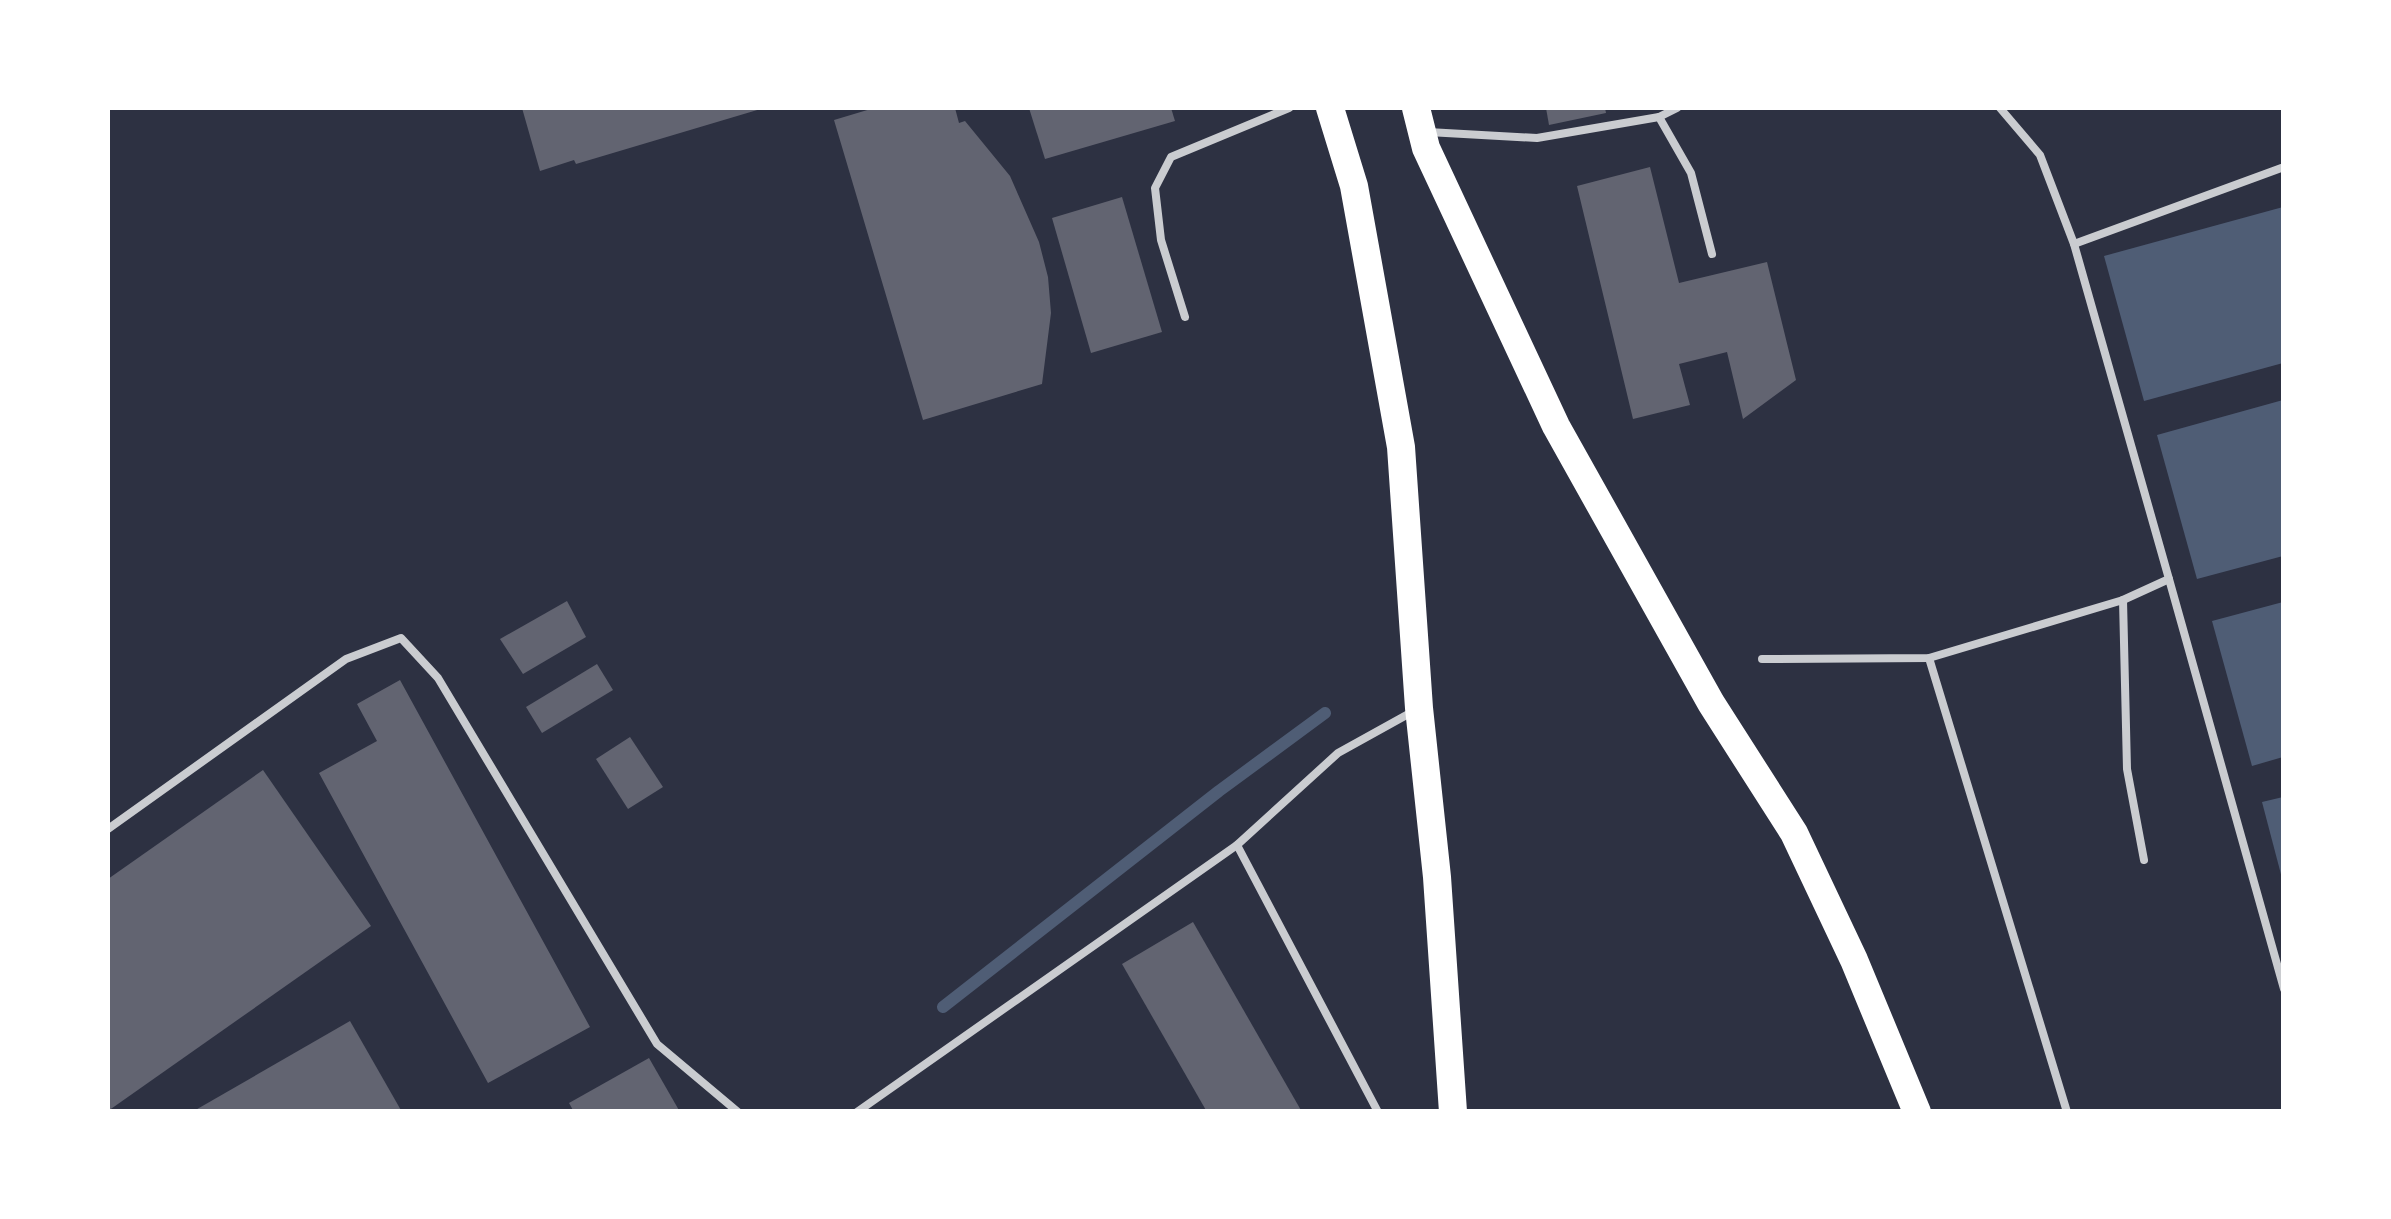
<svg xmlns="http://www.w3.org/2000/svg" width="2391" height="1219" viewBox="0 0 2391 1219" font-family="Ubuntu,sans-serif">
  <style>
    .water { fill: #4f5d75 }
    .lines { fill: none; stroke-linecap: round; stroke-linejoin: round }
    .stream { stroke: #4f5d75; stroke-width: 12 }
    .building { fill: #626471 }
    .service { stroke: #caccd0; stroke-width: 8 }
    .trunk { stroke: #fff; stroke-width: 28 }
  </style>
  <rect width="100%" height="100%" fill="#2d3142"/>
  <g class="water">
    <path d="M 2283,207 L 2283,363 L 2144,401 L 2104,256 Z"/>
    <path d="M 2283,400 L 2283,556 L 2197,579 L 2157,435 Z"/>
    <path d="M 2283,602 L 2283,757 L 2252,766 L 2212,621 Z"/>
    <path d="M 2283,797 L 2284,797 L 2283,882 L 2262,802 Z"/>
  </g>
  <g class="lines">
    <path class="stream" d="M 943,1007 L 1219,791 L 1325,713"/>
  </g>
  <g class="building">
    <path d="M 522,108 L 764,108 L 576,164 L 574,160 L 540,171 Z"/>
    <path d="M 874,108 L 955,108 L 959,123 L 965,121 L 1010,176 L 1039,242 L 1048,277 L 1051,313 L 1042,384 L 923,420 L 834,120 Z"/>
    <path d="M 1029,108 L 1171,108 L 1175,121 L 1045,159 Z"/>
    <path d="M 1546,108 L 1605,108 L 1606,113 L 1549,125 Z"/>
    <path d="M 1650,167 L 1679,283 L 1767,262 L 1796,380 L 1743,419 L 1727,352 L 1679,364 L 1690,405 L 1633,419 L 1577,186 Z"/>
    <path d="M 1122,197 L 1162,332 L 1091,353 L 1052,218 Z"/>
    <path d="M 567,601 L 586,637 L 523,674 L 500,639 Z"/>
    <path d="M 597,664 L 613,690 L 542,733 L 526,707 Z"/>
    <path d="M 400,680 L 590,1027 L 488,1083 L 319,773 L 377,741 L 357,704 Z"/>
    <path d="M 630,737 L 663,787 L 628,809 L 596,759 Z"/>
    <path d="M 263,770 L 371,926 L 108,1111 L 108,879 Z"/>
    <path d="M 1193,922 L 1302,1112 L 1207,1112 L 1122,964 Z"/>
    <path d="M 350,1021 L 402,1112 L 192,1112 Z"/>
    <path d="M 649,1058 L 680,1112 L 574,1112 L 569,1103 Z"/>
  </g>
  <g class="lines">
    <g class="service">
      <path d="M 2000,108 L 2040,155 L 2074,244"/>
      <path d="M 1659,117 L 1677,108"/>
      <path d="M 1428,132 L 1537,138 L 1659,117 L 1691,173 L 1712,254"/>
      <path d="M 1185,317 L 1161,240 L 1155,188 L 1171,157 L 1289,108"/>
      <path d="M 2169,579 L 2284,989"/>
      <path d="M 2123,600 L 2127,769 L 2144,860"/>
      <path d="M 1929,658 L 2067,1112"/>
      <path d="M 1762,659 L 1929,658 L 2123,600 L 2169,579 L 2074,244 L 2284,167"/>
      <path d="M 108,829 L 346,659 L 401,638 L 438,678 L 657,1044 L 738,1112"/>
      <path d="M 1237,845 L 1378,1112"/>
      <path d="M 857,1112 L 1237,845 L 1338,753 L 1412,712"/>
    </g>
    <g class="trunk">
      <path d="M 1330,108 L 1354,186 L 1401,447 L 1419,708 L 1437,877 L 1453,1112"/>
      <path d="M 1416,108 L 1426,148 L 1556,426 L 1711,703 L 1794,833 L 1854,960 L 1917,1112"/>
    </g>
  </g>
  <rect width="2391" height="1219" fill="none" stroke="#ffffff" stroke-width="220"/>
</svg>
